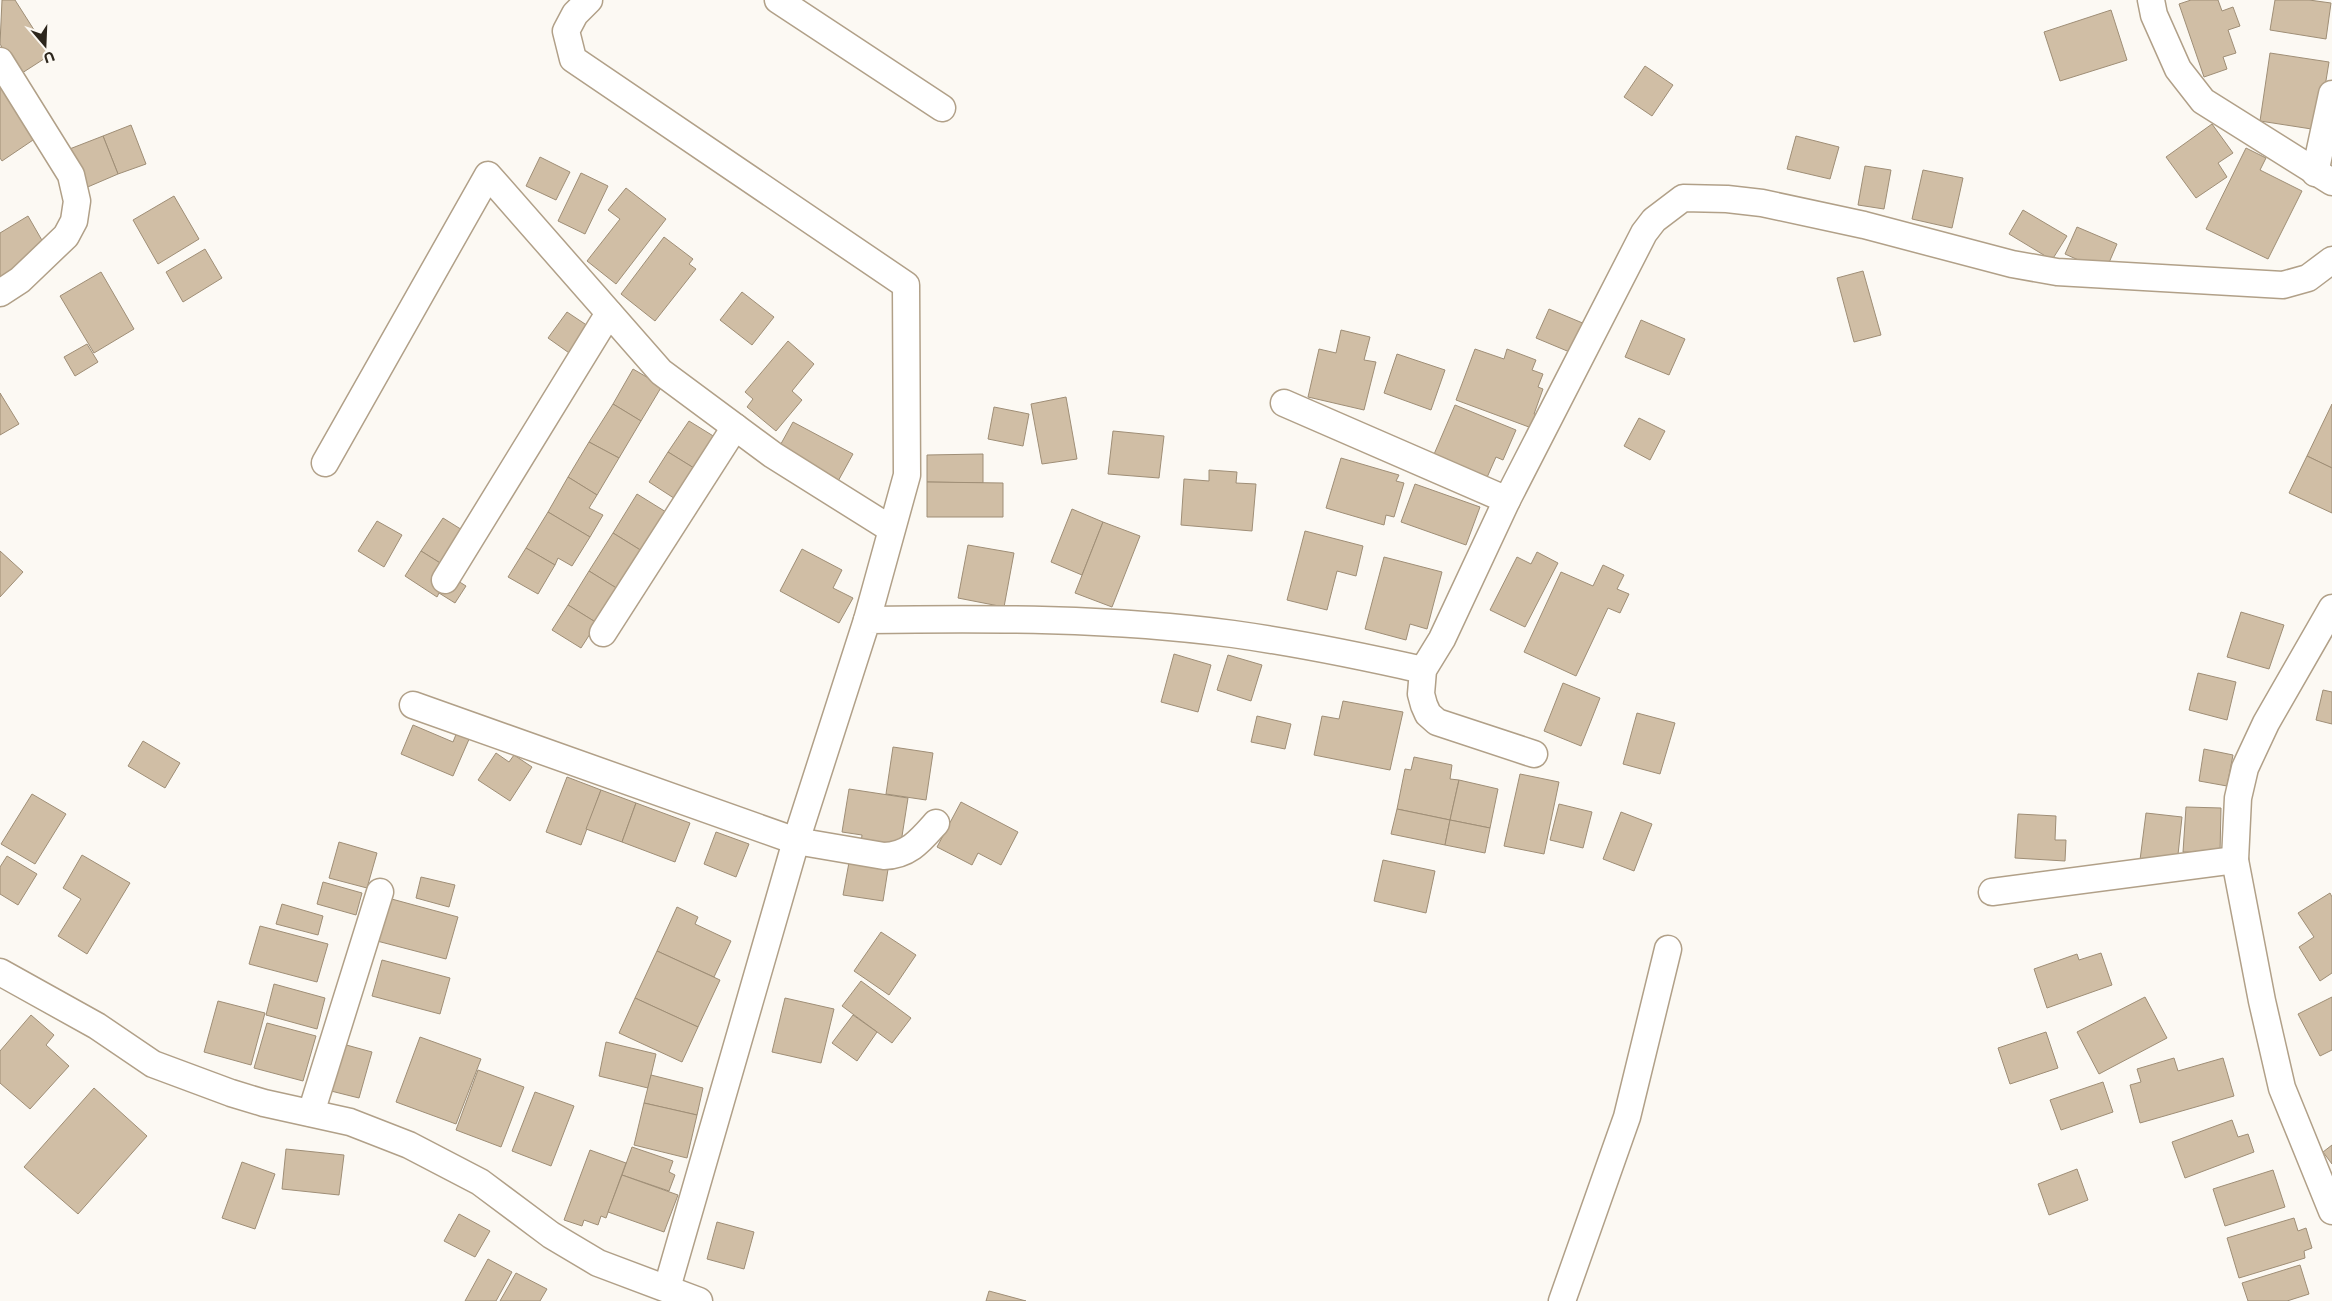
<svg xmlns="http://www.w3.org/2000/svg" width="2332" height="1301" viewBox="0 0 2332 1301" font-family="Montserrat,sans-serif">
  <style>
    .building { fill: #d0bea5; stroke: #9f8e76 }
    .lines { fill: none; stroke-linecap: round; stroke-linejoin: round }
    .minor-casing { stroke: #b1a088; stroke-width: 29 }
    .minor { stroke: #fff; stroke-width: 26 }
  </style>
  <rect width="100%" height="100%" fill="#fcf9f3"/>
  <g class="building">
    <path d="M 2,0 L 15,0 L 50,55 L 19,75 L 0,44 Z"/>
    <path d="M 2191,0 L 2218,0 L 2222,11 L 2233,7 L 2240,26 L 2228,30 L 2236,53 L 2223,57 L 2227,69 L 2204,77 L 2179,4 Z"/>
    <path d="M 2275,0 L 2309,0 L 2331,3 L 2326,39 L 2270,30 Z"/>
    <path d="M 2111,10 L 2127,60 L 2060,81 L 2044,32 Z"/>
    <path d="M 2270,53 L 2329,62 L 2318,130 L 2260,121 Z"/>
    <path d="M 1645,66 L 1673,85 L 1652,116 L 1624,97 Z"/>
    <path d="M 0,77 L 39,136 L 2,161 L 0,158 Z"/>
    <path d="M 2212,124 L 2233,153 L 2218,163 L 2227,177 L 2196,198 L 2166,157 Z"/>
    <path d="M 131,125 L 146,164 L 118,174 L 103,136 Z"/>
    <path d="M 103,136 L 118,174 L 83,189 L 67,150 Z"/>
    <path d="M 1796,136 L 1839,147 L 1830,179 L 1787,169 Z"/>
    <path d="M 2246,148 L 2266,158 L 2260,170 L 2302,191 L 2268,259 L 2206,229 Z"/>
    <path d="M 540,157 L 570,172 L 556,200 L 526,186 Z"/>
    <path d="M 1865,166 L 1891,170 L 1884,209 L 1858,205 Z"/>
    <path d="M 1923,170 L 1963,178 L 1952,228 L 1912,219 Z"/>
    <path d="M 581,173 L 608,186 L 585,234 L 558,221 Z"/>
    <path d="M 626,188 L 666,219 L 616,284 L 587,261 L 620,219 L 608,210 Z"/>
    <path d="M 174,196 L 199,239 L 158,264 L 133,220 Z"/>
    <path d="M 2023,210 L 2067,236 L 2052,260 L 2009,234 Z"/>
    <path d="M 28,216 L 47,249 L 0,277 L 0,233 Z"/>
    <path d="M 2077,227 L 2117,244 L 2105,272 L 2065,254 Z"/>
    <path d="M 664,237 L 693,259 L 689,264 L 696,269 L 655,321 L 621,294 Z"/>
    <path d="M 205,249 L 222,278 L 183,302 L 166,272 Z"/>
    <path d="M 1863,271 L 1881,335 L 1854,342 L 1837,278 Z"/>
    <path d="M 101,272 L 134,329 L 94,353 L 60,296 Z"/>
    <path d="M 742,292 L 774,317 L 752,345 L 720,320 Z"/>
    <path d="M 1549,309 L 1585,324 L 1572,353 L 1536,338 Z"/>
    <path d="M 567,312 L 591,328 L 572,355 L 548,338 Z"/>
    <path d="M 1641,320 L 1685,339 L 1669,375 L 1625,357 Z"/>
    <path d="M 1341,330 L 1370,337 L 1364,360 L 1376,362 L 1364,410 L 1308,397 L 1319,349 L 1336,353 Z"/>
    <path d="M 788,341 L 814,364 L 792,391 L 802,400 L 776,431 L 747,407 L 753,399 L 745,392 Z"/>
    <path d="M 87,344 L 98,362 L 75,376 L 64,357 Z"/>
    <path d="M 1475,349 L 1504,359 L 1507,349 L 1536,360 L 1532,370 L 1543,374 L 1538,387 L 1543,389 L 1534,414 L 1541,417 L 1537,430 L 1456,400 Z"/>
    <path d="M 1397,354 L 1445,370 L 1431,410 L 1384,393 Z"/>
    <path d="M 633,369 L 662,386 L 641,421 L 613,404 Z"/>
    <path d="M 0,393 L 19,424 L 0,435 Z"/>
    <path d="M 1066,397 L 1077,459 L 1042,464 L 1031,404 Z"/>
    <path d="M 613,404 L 641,421 L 619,458 L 589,442 Z"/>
    <path d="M 2332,404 L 2332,468 L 2307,456 Z"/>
    <path d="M 1455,405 L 1516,430 L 1503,460 L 1496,457 L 1485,482 L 1432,459 Z"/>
    <path d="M 994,407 L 1029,414 L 1023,446 L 988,439 Z"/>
    <path d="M 1639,418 L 1665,431 L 1650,460 L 1624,446 Z"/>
    <path d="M 689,421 L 723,442 L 702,473 L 668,452 Z"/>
    <path d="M 793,422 L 853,454 L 837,483 L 777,451 Z"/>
    <path d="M 1113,431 L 1164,436 L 1159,478 L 1108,474 Z"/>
    <path d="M 589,442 L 619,458 L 597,495 L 568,477 Z"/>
    <path d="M 668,452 L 702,473 L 683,504 L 649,482 Z"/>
    <path d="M 983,454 L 983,483 L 927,482 L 927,455 Z"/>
    <path d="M 2307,456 L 2332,468 L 2332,513 L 2289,493 Z"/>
    <path d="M 1341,458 L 1399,475 L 1396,481 L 1404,483 L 1394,517 L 1386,515 L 1384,525 L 1326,508 Z"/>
    <path d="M 1209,470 L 1237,472 L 1236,483 L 1256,484 L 1252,531 L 1181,525 L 1184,479 L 1209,481 Z"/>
    <path d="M 568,477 L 597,495 L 589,508 L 603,515 L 590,537 L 548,512 Z"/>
    <path d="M 927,482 L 1003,483 L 1003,517 L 927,517 Z"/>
    <path d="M 1415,484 L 1480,507 L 1466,545 L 1401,522 Z"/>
    <path d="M 637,494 L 666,512 L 642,551 L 613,533 Z"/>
    <path d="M 1072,509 L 1103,522 L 1082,575 L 1051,562 Z"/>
    <path d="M 548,512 L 590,537 L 572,566 L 558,558 L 555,565 L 526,548 Z"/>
    <path d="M 443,518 L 475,538 L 453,571 L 421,551 Z"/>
    <path d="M 377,521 L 402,535 L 384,567 L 358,551 Z"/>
    <path d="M 1103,522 L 1140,536 L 1112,607 L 1075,593 Z"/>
    <path d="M 1305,531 L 1363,546 L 1356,576 L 1337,571 L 1327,610 L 1287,600 Z"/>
    <path d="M 613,533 L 642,551 L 618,589 L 589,571 Z"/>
    <path d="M 968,545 L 1014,553 L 1004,607 L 958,598 Z"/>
    <path d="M 526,548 L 555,565 L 538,594 L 508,577 Z"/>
    <path d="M 802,549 L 842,570 L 833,588 L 853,598 L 839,623 L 780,591 Z"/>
    <path d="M 0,551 L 23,572 L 0,597 Z"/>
    <path d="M 421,551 L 453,571 L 450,576 L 466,586 L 455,603 L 439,593 L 437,597 L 405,576 Z"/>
    <path d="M 1537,552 L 1558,563 L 1525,627 L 1490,610 L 1517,557 L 1531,564 Z"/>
    <path d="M 1384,557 L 1442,572 L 1427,629 L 1410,624 L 1406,640 L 1365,629 Z"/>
    <path d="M 1603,565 L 1624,575 L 1617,589 L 1629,594 L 1620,613 L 1608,608 L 1576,676 L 1524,652 L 1561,572 L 1593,586 Z"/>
    <path d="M 589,571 L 618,589 L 597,623 L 568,605 Z"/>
    <path d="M 568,605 L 597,623 L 581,648 L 552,630 Z"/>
    <path d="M 2241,612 L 2284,625 L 2269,669 L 2227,657 Z"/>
    <path d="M 1174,654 L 1211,665 L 1198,712 L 1161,702 Z"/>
    <path d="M 1228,655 L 1262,665 L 1251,701 L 1217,690 Z"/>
    <path d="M 2198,673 L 2236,682 L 2227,720 L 2189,710 Z"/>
    <path d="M 1563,683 L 1600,698 L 1581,746 L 1544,731 Z"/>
    <path d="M 2323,690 L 2332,692 L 2332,724 L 2316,720 Z"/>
    <path d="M 1343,701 L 1403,712 L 1390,770 L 1314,755 L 1322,716 L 1339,719 Z"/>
    <path d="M 1637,713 L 1675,723 L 1660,774 L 1623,764 Z"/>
    <path d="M 1257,716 L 1291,724 L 1285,749 L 1251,742 Z"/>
    <path d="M 413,725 L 453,742 L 457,732 L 470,737 L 453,776 L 401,754 Z"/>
    <path d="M 143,741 L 180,763 L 165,788 L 128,766 Z"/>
    <path d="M 893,747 L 933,753 L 926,800 L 886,794 Z"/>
    <path d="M 2204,749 L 2233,755 L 2227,786 L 2199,781 Z"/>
    <path d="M 496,753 L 509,762 L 514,755 L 532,767 L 510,801 L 478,780 Z"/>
    <path d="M 1414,757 L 1452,765 L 1450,779 L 1459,780 L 1450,820 L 1397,809 L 1405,769 L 1411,770 Z"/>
    <path d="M 1520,774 L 1559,782 L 1544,854 L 1504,846 Z"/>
    <path d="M 567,777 L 601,790 L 581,845 L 546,832 Z"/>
    <path d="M 1459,780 L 1498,789 L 1490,828 L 1450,820 Z"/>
    <path d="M 849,789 L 908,798 L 900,849 L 861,843 L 862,835 L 842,832 Z"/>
    <path d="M 601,790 L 636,803 L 622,842 L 586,829 Z"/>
    <path d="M 32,794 L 66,814 L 35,864 L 1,844 Z"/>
    <path d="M 961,802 L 1018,832 L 1001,865 L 978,853 L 972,865 L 937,847 Z"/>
    <path d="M 636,803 L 690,823 L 675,862 L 622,842 Z"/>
    <path d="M 1559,804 L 1592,812 L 1583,848 L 1550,840 Z"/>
    <path d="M 2186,807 L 2221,808 L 2220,853 L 2183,852 Z"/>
    <path d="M 1397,809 L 1450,820 L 1445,845 L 1391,834 Z"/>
    <path d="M 1621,812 L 1652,824 L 1634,871 L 1603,859 Z"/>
    <path d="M 2146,813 L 2182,817 L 2177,864 L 2140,860 Z"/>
    <path d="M 2018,814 L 2056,816 L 2055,840 L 2066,840 L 2065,861 L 2015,858 Z"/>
    <path d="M 1450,820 L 1490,828 L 1485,853 L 1445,845 Z"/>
    <path d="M 716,832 L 749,844 L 736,877 L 704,864 Z"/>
    <path d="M 339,842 L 377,853 L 367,888 L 329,878 Z"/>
    <path d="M 82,855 L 130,883 L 87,954 L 58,936 L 81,899 L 63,888 Z"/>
    <path d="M 7,856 L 37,874 L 18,905 L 0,894 L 0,867 Z"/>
    <path d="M 850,857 L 889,863 L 883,901 L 843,895 Z"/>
    <path d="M 1383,860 L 1435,871 L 1426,913 L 1374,901 Z"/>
    <path d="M 421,877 L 455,885 L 449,907 L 416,898 Z"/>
    <path d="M 323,882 L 362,893 L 356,915 L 317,904 Z"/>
    <path d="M 2330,893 L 2332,897 L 2332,973 L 2320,981 L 2299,947 L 2314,937 L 2298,913 Z"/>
    <path d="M 388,898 L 458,917 L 446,959 L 377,941 Z"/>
    <path d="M 282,904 L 323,916 L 318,935 L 276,924 Z"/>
    <path d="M 677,907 L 698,917 L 695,924 L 731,941 L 714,977 L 657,951 Z"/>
    <path d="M 260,926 L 328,944 L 317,982 L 249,964 Z"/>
    <path d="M 881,932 L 916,955 L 889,995 L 854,971 Z"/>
    <path d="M 657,951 L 720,980 L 698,1027 L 635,998 Z"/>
    <path d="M 2101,953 L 2112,985 L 2047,1008 L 2034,969 L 2077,954 L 2079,960 Z"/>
    <path d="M 382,960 L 450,978 L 440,1014 L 372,996 Z"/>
    <path d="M 861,981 L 911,1018 L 892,1043 L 842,1006 Z"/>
    <path d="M 274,984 L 325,998 L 317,1029 L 266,1015 Z"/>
    <path d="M 2145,997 L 2167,1038 L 2099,1074 L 2077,1032 Z"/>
    <path d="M 2332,997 L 2332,1050 L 2320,1056 L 2298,1014 Z"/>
    <path d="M 635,998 L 698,1027 L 682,1062 L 619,1033 Z"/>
    <path d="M 785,998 L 834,1009 L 821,1063 L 772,1052 Z"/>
    <path d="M 218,1001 L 265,1013 L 251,1065 L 204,1052 Z"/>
    <path d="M 31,1015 L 54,1035 L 46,1045 L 69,1066 L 30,1109 L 0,1083 L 0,1051 Z"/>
    <path d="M 853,1015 L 877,1032 L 857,1061 L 832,1043 Z"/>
    <path d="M 267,1023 L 316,1036 L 303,1081 L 254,1068 Z"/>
    <path d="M 2046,1032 L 2058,1068 L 2010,1084 L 1998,1048 Z"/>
    <path d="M 420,1037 L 481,1059 L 456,1124 L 396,1102 Z"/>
    <path d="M 606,1042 L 656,1054 L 648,1088 L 599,1076 Z"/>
    <path d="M 339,1043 L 372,1052 L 359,1098 L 327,1090 Z"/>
    <path d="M 2174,1058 L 2178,1071 L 2223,1058 L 2234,1096 L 2140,1123 L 2130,1085 L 2141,1082 L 2137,1069 Z"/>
    <path d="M 478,1070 L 524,1087 L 501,1147 L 456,1130 Z"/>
    <path d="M 651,1075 L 703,1088 L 697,1115 L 644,1103 Z"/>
    <path d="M 2103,1082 L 2113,1112 L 2061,1130 L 2050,1100 Z"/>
    <path d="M 94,1088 L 147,1136 L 78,1214 L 24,1167 Z"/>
    <path d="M 535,1092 L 574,1106 L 551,1166 L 512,1151 Z"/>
    <path d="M 644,1103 L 697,1115 L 687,1158 L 634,1145 Z"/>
    <path d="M 2232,1120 L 2238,1137 L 2248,1134 L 2254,1152 L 2185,1178 L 2172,1142 Z"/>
    <path d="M 2332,1145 L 2332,1164 L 2323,1152 Z"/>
    <path d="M 632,1147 L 673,1161 L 669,1172 L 675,1175 L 669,1191 L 622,1175 Z"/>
    <path d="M 286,1149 L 344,1155 L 339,1195 L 282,1189 Z"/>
    <path d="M 590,1150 L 626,1163 L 606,1218 L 601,1216 L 598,1225 L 584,1220 L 582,1226 L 564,1220 Z"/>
    <path d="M 242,1162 L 275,1174 L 255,1229 L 222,1218 Z"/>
    <path d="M 2077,1169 L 2088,1200 L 2049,1215 L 2038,1184 Z"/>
    <path d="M 2273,1170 L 2285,1207 L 2225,1226 L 2213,1189 Z"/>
    <path d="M 622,1175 L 678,1195 L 664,1232 L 608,1212 Z"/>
    <path d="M 459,1214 L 490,1231 L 475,1257 L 444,1241 Z"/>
    <path d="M 2294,1218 L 2298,1231 L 2306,1228 L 2312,1248 L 2304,1251 L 2305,1258 L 2239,1278 L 2227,1238 Z"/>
    <path d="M 717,1222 L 754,1232 L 744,1269 L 707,1259 Z"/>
    <path d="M 488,1259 L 512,1272 L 496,1301 L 465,1301 Z"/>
    <path d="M 2300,1265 L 2309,1294 L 2287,1301 L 2248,1301 L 2242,1283 Z"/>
    <path d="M 516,1273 L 547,1289 L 540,1301 L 500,1301 Z"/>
    <path d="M 989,1291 L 1026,1301 L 986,1301 Z"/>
  </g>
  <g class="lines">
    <defs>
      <g id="minor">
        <path d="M 589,0 L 575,14 L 566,31 L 573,59 L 906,285 L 907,475 L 867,620"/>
        <path d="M 778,0 L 942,108"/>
        <path d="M 2151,0 L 2154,15 L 2178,69 L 2203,101 L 2332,182"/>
        <path d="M 0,61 L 71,175 L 77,201 L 74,221 L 66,236 L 20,280 L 0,293"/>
        <path d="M 2315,173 L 2332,94"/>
        <path d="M 1284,403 L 1507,500"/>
        <path d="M 325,463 L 488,175 L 661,372 L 773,455 L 891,529"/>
        <path d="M 445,580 L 609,313"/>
        <path d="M 2332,608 L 2266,723 L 2245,768 L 2238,798 L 2235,860 L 2262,1001 L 2282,1088 L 2332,1211"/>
        <path d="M 603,633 L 735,427"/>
        <path d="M 413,705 L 796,841 L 884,856 C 909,855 920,841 936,823"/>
        <path d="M 1534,754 L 1437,722 L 1428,714 L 1424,705 L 1421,694 L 1423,670 L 1442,639 L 1507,500 L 1644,233 L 1654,220 L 1683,198 L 1727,199 L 1762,203 L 1864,225 L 2012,264 L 2057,272 L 2283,285 L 2308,278 L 2332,260"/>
        <path d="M 1992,892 L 2235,860"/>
        <path d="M 0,972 L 97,1026 L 153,1064 L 231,1093 L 264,1103 L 350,1122 L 409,1145 L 480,1182 L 551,1235 L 598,1263 L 699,1301"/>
        <path d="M 311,1113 L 380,892"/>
        <path d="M 667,1288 L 796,841 L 867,620 C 988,618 1113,618 1233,634 C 1297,643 1361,656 1423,670"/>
        <path d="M 1562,1301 L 1627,1117 L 1668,949"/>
      </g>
    </defs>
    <use href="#minor" class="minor-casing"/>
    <use href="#minor" class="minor"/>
  </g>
  <g transform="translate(45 45) rotate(161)" stroke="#fcf9f3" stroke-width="4" paint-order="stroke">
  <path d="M0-4L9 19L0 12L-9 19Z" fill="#2c261c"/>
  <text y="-8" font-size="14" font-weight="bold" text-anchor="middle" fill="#2c261c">U</text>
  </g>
</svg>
